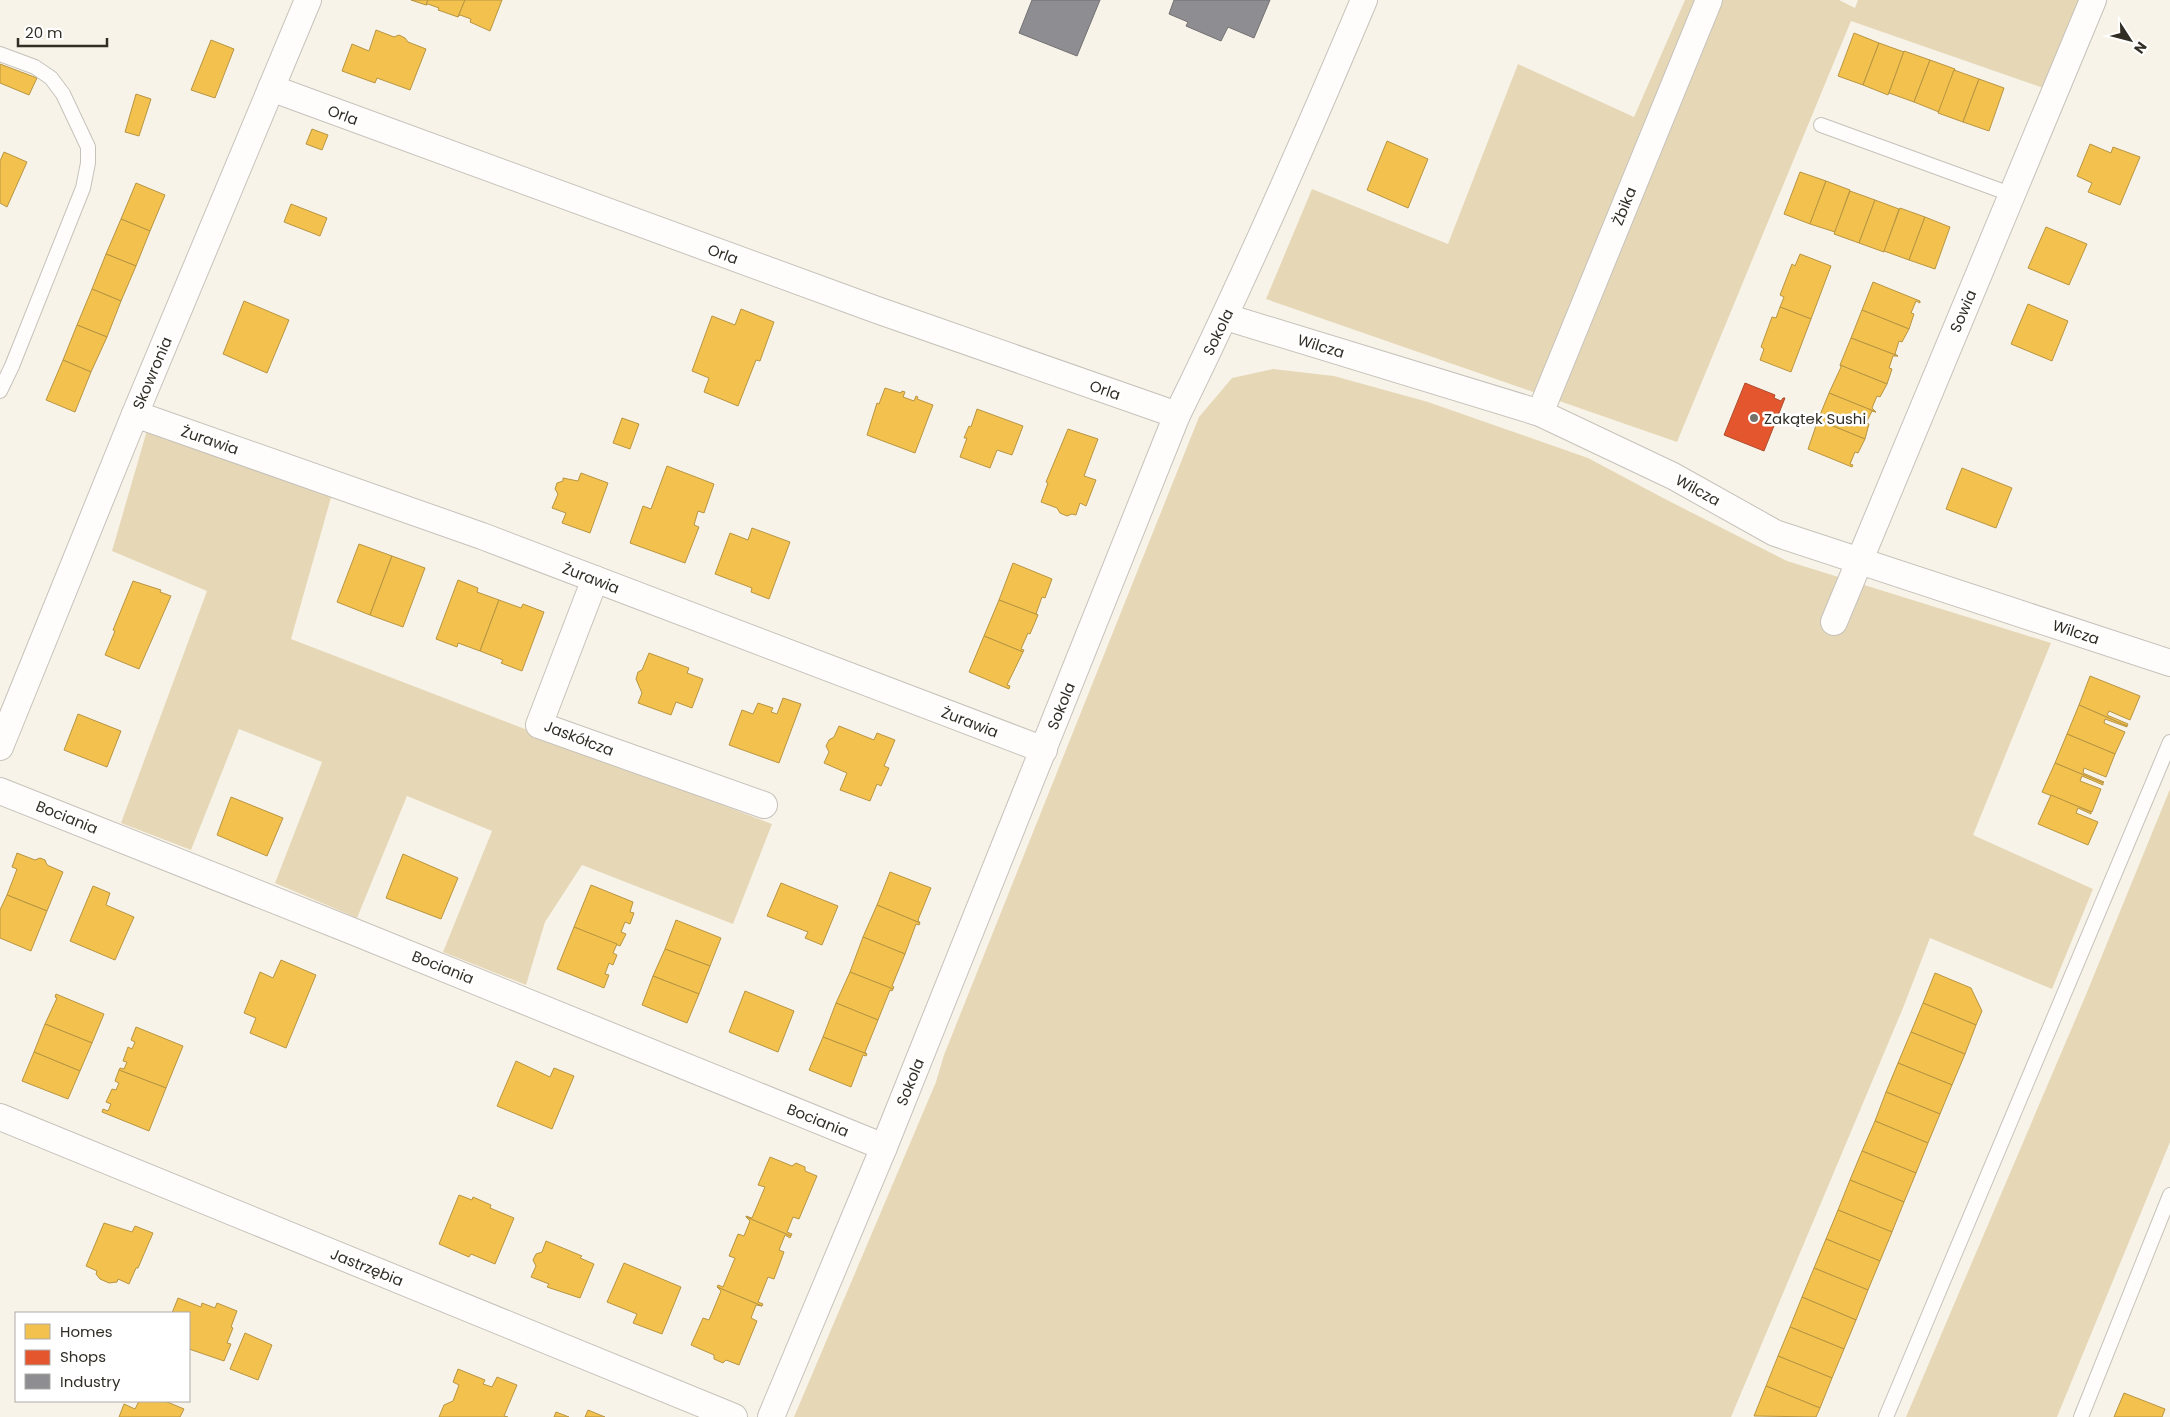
<svg xmlns="http://www.w3.org/2000/svg" width="2170" height="1417" viewBox="0 0 2170 1417" font-family="Poppins,sans-serif">
  <style>
    .green { fill: #e6d8b7 }
    .homes { fill: #f2c14e; stroke: #b89542 }
    .shops { fill: #e4572e; stroke: #ae4b2c }
    .industry { fill: #8d8d92; stroke: #717072 }
    .lines { fill: none; stroke-linecap: round; stroke-linejoin: round }
    .service-casing { stroke: #c6c2ba; stroke-width: 16 }
    .minor-casing { stroke: #c6c2ba; stroke-width: 28 }
    .service { stroke: #fefdfc; stroke-width: 14 }
    .minor { stroke: #fefdfc; stroke-width: 26 }
    .poi-dot { fill: #77736a; stroke: #fff; stroke-width: 2 }
    .labels { text-anchor: middle; dominant-baseline: central; stroke-width: 5; stroke-linejoin: round; paint-order: stroke }
    .street-label { font-size: 15px; fill: #312e26; stroke: #fff }
    .poi-label { font-size: 15px; fill: #312e26; stroke: #fff; text-anchor: start }
  </style>
  <rect width="100%" height="100%" fill="#f8f3e9"/>
  <g class="green">
    <path d="M 1685,0 L 1839,0 L 1855,8 L 1858,0 L 2079,0 L 2046,89 L 1851,21 L 1677,442 L 1266,299 L 1312,189 L 1448,244 L 1518,64 L 1634,117 Z"/>
    <path d="M 1273,369 L 1334,376 L 1428,402 L 1588,458 L 1665,499 L 1787,561 L 2051,643 L 1973,835 L 2093,889 L 2052,989 L 1930,938 L 1903,1008 L 1731,1417 L 794,1417 L 936,1082 L 944,1055 L 1199,417 L 1232,378 Z"/>
    <path d="M 148,427 L 332,494 L 291,639 L 772,824 L 733,924 L 582,865 L 545,922 L 526,985 L 443,952 L 492,831 L 407,796 L 357,918 L 275,883 L 322,762 L 239,729 L 191,850 L 121,823 L 207,591 L 112,551 Z"/>
    <path d="M 2170,789 L 2170,1142 L 2057,1417 L 1906,1417 L 2085,997 Z"/>
  </g>
  <g class="homes">
    <path d="M 411,0 L 428,0 L 426,5 Z"/>
    <path d="M 428,0 L 465,0 L 458,17 L 438,10 L 439,8 L 428,4 L 426,5 Z"/>
    <path d="M 465,0 L 502,0 L 490,31 L 470,22 L 471,19 L 460,15 L 458,17 Z"/>
    <path d="M 376,30 L 394,37 L 399,35 L 405,38 L 408,42 L 426,49 L 410,90 L 377,78 L 375,83 L 342,71 L 352,44 L 369,51 Z"/>
    <path d="M 1854,33 L 1879,43 L 1863,85 L 1838,76 Z"/>
    <path d="M 211,40 L 234,49 L 215,98 L 191,90 Z"/>
    <path d="M 1879,43 L 1904,52 L 1888,95 L 1863,85 Z"/>
    <path d="M 1904,51 L 1930,60 L 1914,102 L 1889,93 Z"/>
    <path d="M 1930,60 L 1955,69 L 1939,112 L 1914,102 Z"/>
    <path d="M 0,64 L 37,78 L 29,95 L 0,83 Z"/>
    <path d="M 1954,70 L 1979,79 L 1963,122 L 1938,113 Z"/>
    <path d="M 1979,79 L 2004,88 L 1989,131 L 1963,122 Z"/>
    <path d="M 136,94 L 151,99 L 139,136 L 125,132 Z"/>
    <path d="M 312,129 L 328,135 L 322,150 L 306,144 Z"/>
    <path d="M 1387,141 L 1428,159 L 1408,208 L 1367,190 Z"/>
    <path d="M 2090,144 L 2111,153 L 2113,147 L 2140,157 L 2120,205 L 2088,192 L 2092,183 L 2077,176 Z"/>
    <path d="M 4,152 L 27,162 L 7,207 L 0,203 L 0,161 Z"/>
    <path d="M 1800,172 L 1826,181 L 1810,224 L 1784,214 Z"/>
    <path d="M 1826,181 L 1850,190 L 1835,232 L 1810,224 Z"/>
    <path d="M 136,183 L 165,195 L 150,231 L 121,219 Z"/>
    <path d="M 1850,191 L 1875,200 L 1859,243 L 1834,234 Z"/>
    <path d="M 1875,200 L 1899,209 L 1884,252 L 1859,243 Z"/>
    <path d="M 291,204 L 327,218 L 320,236 L 284,222 Z"/>
    <path d="M 1900,208 L 1925,217 L 1909,260 L 1884,251 Z"/>
    <path d="M 1925,217 L 1950,227 L 1935,269 L 1909,260 Z"/>
    <path d="M 121,219 L 150,231 L 136,266 L 106,254 Z"/>
    <path d="M 2046,227 L 2087,244 L 2069,285 L 2028,268 Z"/>
    <path d="M 106,254 L 136,266 L 121,301 L 92,289 Z"/>
    <path d="M 1800,254 L 1831,266 L 1811,319 L 1780,307 L 1784,297 L 1780,295 L 1792,264 L 1795,266 Z"/>
    <path d="M 1873,282 L 1920,301 L 1920,303 L 1916,301 L 1911,313 L 1914,314 L 1909,329 L 1862,310 Z"/>
    <path d="M 92,289 L 121,301 L 107,337 L 77,325 Z"/>
    <path d="M 244,301 L 289,320 L 267,373 L 223,354 Z"/>
    <path d="M 2028,304 L 2068,321 L 2052,361 L 2011,344 Z"/>
    <path d="M 1780,307 L 1811,319 L 1791,372 L 1760,360 L 1764,349 L 1761,347 L 1772,317 L 1776,318 Z"/>
    <path d="M 741,309 L 774,322 L 760,361 L 756,360 L 738,406 L 704,392 L 709,378 L 692,371 L 712,316 L 735,325 Z"/>
    <path d="M 1862,310 L 1909,329 L 1902,342 L 1899,341 L 1895,354 L 1898,356 L 1851,338 Z"/>
    <path d="M 77,325 L 107,337 L 91,372 L 63,360 Z"/>
    <path d="M 1851,338 L 1898,356 L 1893,356 L 1889,368 L 1892,369 L 1887,384 L 1840,365 Z"/>
    <path d="M 63,360 L 91,372 L 75,412 L 46,400 Z"/>
    <path d="M 1840,365 L 1887,384 L 1880,397 L 1877,396 L 1872,408 L 1876,412 L 1829,393 L 1841,367 Z"/>
    <path d="M 885,388 L 901,393 L 902,391 L 905,392 L 903,397 L 914,401 L 916,396 L 918,397 L 917,399 L 933,405 L 915,453 L 867,435 L 877,403 L 879,404 Z"/>
    <path d="M 1829,393 L 1876,412 L 1872,411 L 1866,423 L 1869,424 L 1865,439 L 1818,420 Z"/>
    <path d="M 977,409 L 1023,426 L 1012,455 L 997,450 L 990,468 L 960,457 L 967,438 L 964,438 L 969,426 L 971,427 Z"/>
    <path d="M 622,418 L 639,424 L 630,449 L 613,443 Z"/>
    <path d="M 1818,420 L 1865,439 L 1858,453 L 1855,452 L 1850,464 L 1853,465 L 1852,467 L 1808,449 Z"/>
    <path d="M 1068,429 L 1098,439 L 1084,476 L 1096,480 L 1086,506 L 1080,503 L 1076,515 L 1072,514 L 1067,516 L 1060,513 L 1057,508 L 1041,502 L 1048,483 L 1046,482 Z"/>
    <path d="M 667,466 L 714,484 L 704,513 L 698,511 L 694,525 L 699,527 L 685,563 L 630,543 L 643,506 L 651,509 Z"/>
    <path d="M 1962,468 L 2012,488 L 1996,528 L 1946,509 Z"/>
    <path d="M 581,473 L 608,483 L 590,533 L 562,523 L 566,513 L 552,508 L 558,494 L 555,489 L 557,483 L 563,481 L 563,478 L 578,481 Z"/>
    <path d="M 752,528 L 790,542 L 769,599 L 751,592 L 752,588 L 715,574 L 730,533 L 748,540 Z"/>
    <path d="M 359,544 L 392,556 L 370,615 L 337,602 Z"/>
    <path d="M 392,556 L 425,568 L 403,627 L 370,615 Z"/>
    <path d="M 1013,563 L 1052,579 L 1045,598 L 1042,597 L 1036,614 L 1038,615 L 999,600 Z"/>
    <path d="M 458,580 L 478,588 L 477,592 L 499,600 L 480,651 L 458,643 L 457,647 L 436,639 Z"/>
    <path d="M 133,581 L 161,590 L 160,592 L 171,596 L 139,669 L 105,655 L 115,631 L 113,630 Z"/>
    <path d="M 499,600 L 521,608 L 523,604 L 544,612 L 522,671 L 501,663 L 503,660 L 480,651 Z"/>
    <path d="M 999,600 L 1038,615 L 1030,634 L 1028,633 L 1021,649 L 1024,650 L 1023,652 L 984,636 Z"/>
    <path d="M 984,636 L 1023,652 L 1007,685 L 1010,686 L 1009,689 L 969,672 Z"/>
    <path d="M 649,653 L 689,668 L 687,673 L 703,679 L 692,708 L 676,702 L 671,715 L 638,703 L 642,693 L 636,679 L 638,672 L 642,670 Z"/>
    <path d="M 2090,676 L 2140,696 L 2130,720 L 2109,711 L 2107,715 L 2128,724 L 2127,726 L 2079,705 Z"/>
    <path d="M 783,698 L 801,704 L 779,763 L 729,745 L 742,710 L 753,714 L 758,703 L 773,708 L 771,712 L 777,714 Z"/>
    <path d="M 2079,705 L 2127,726 L 2127,727 L 2105,719 L 2104,723 L 2125,732 L 2115,754 L 2067,734 Z"/>
    <path d="M 78,714 L 121,731 L 107,767 L 64,750 Z"/>
    <path d="M 839,726 L 874,740 L 877,733 L 895,740 L 884,766 L 889,768 L 881,786 L 877,784 L 870,801 L 840,790 L 847,773 L 824,763 L 829,752 L 826,746 L 829,740 L 834,737 Z"/>
    <path d="M 2067,734 L 2115,754 L 2106,777 L 2084,768 L 2083,773 L 2104,782 L 2103,783 L 2055,763 Z"/>
    <path d="M 2055,763 L 2103,783 L 2103,785 L 2082,776 L 2080,781 L 2101,789 L 2092,812 L 2042,792 Z"/>
    <path d="M 2051,795 L 2091,812 L 2091,814 L 2078,808 L 2076,813 L 2098,822 L 2088,845 L 2038,824 Z"/>
    <path d="M 231,797 L 283,818 L 267,856 L 217,835 Z"/>
    <path d="M 17,853 L 35,860 L 40,858 L 45,860 L 47,865 L 63,872 L 47,911 L 7,895 L 17,869 L 12,867 Z"/>
    <path d="M 403,854 L 458,878 L 441,919 L 386,898 Z"/>
    <path d="M 890,872 L 931,888 L 918,920 L 920,923 L 877,905 Z"/>
    <path d="M 781,883 L 838,906 L 822,945 L 805,938 L 808,932 L 767,916 Z"/>
    <path d="M 591,885 L 633,902 L 630,912 L 634,913 L 630,924 L 625,922 L 621,932 L 626,934 L 620,946 L 574,927 Z"/>
    <path d="M 93,886 L 110,893 L 106,905 L 134,917 L 115,960 L 70,941 Z"/>
    <path d="M 7,895 L 47,911 L 31,951 L 0,938 L 0,910 Z"/>
    <path d="M 877,905 L 920,923 L 919,925 L 916,924 L 905,954 L 863,937 Z"/>
    <path d="M 676,920 L 721,938 L 710,966 L 665,949 Z"/>
    <path d="M 574,927 L 617,944 L 613,953 L 617,955 L 613,965 L 609,963 L 605,974 L 609,975 L 604,988 L 557,969 Z"/>
    <path d="M 863,937 L 905,954 L 892,986 L 894,987 L 893,989 L 850,972 Z"/>
    <path d="M 665,949 L 710,966 L 699,994 L 653,976 Z"/>
    <path d="M 281,960 L 316,975 L 286,1048 L 250,1033 L 256,1018 L 244,1013 L 260,972 L 273,978 Z"/>
    <path d="M 850,972 L 893,989 L 892,991 L 890,990 L 878,1020 L 836,1003 Z"/>
    <path d="M 1935,973 L 1971,988 L 1982,1011 L 1976,1025 L 1923,1003 Z"/>
    <path d="M 653,976 L 699,994 L 687,1023 L 642,1005 Z"/>
    <path d="M 745,991 L 794,1011 L 778,1052 L 729,1032 Z"/>
    <path d="M 56,994 L 104,1014 L 92,1043 L 45,1024 L 57,998 L 55,997 Z"/>
    <path d="M 836,1003 L 878,1020 L 865,1052 L 867,1054 L 823,1037 Z"/>
    <path d="M 1923,1003 L 1976,1025 L 1965,1054 L 1911,1032 Z"/>
    <path d="M 45,1024 L 92,1043 L 80,1071 L 34,1052 Z"/>
    <path d="M 136,1027 L 183,1046 L 166,1088 L 119,1070 L 120,1068 L 124,1069 L 127,1062 L 123,1061 L 128,1047 L 132,1049 L 135,1042 L 131,1040 Z"/>
    <path d="M 1911,1032 L 1965,1054 L 1952,1085 L 1898,1063 Z"/>
    <path d="M 823,1037 L 867,1054 L 866,1056 L 863,1055 L 851,1087 L 809,1070 Z"/>
    <path d="M 34,1052 L 80,1071 L 68,1099 L 22,1081 Z"/>
    <path d="M 516,1061 L 550,1077 L 554,1068 L 574,1076 L 552,1129 L 497,1106 Z"/>
    <path d="M 1898,1063 L 1952,1085 L 1940,1114 L 1886,1092 Z"/>
    <path d="M 119,1070 L 166,1088 L 149,1131 L 102,1112 L 103,1109 L 108,1111 L 111,1104 L 106,1102 L 112,1089 L 116,1090 L 119,1083 L 115,1081 Z"/>
    <path d="M 1886,1092 L 1940,1114 L 1928,1143 L 1875,1121 Z"/>
    <path d="M 1875,1121 L 1928,1143 L 1916,1173 L 1862,1151 Z"/>
    <path d="M 1862,1151 L 1916,1173 L 1904,1202 L 1850,1180 Z"/>
    <path d="M 770,1157 L 792,1166 L 796,1163 L 805,1167 L 805,1171 L 817,1176 L 799,1219 L 793,1217 L 787,1232 L 792,1234 L 791,1236 L 746,1217 L 746,1216 L 752,1218 L 765,1187 L 758,1185 Z"/>
    <path d="M 1850,1180 L 1904,1202 L 1892,1232 L 1838,1210 Z"/>
    <path d="M 459,1195 L 472,1200 L 473,1197 L 491,1205 L 490,1208 L 514,1218 L 495,1264 L 471,1254 L 469,1257 L 439,1244 Z"/>
    <path d="M 1838,1210 L 1892,1232 L 1880,1261 L 1826,1239 Z"/>
    <path d="M 746,1217 L 791,1236 L 790,1238 L 785,1235 L 779,1250 L 784,1252 L 774,1279 L 768,1277 L 758,1302 L 763,1304 L 762,1306 L 717,1287 L 718,1285 L 723,1287 L 735,1258 L 729,1256 L 738,1234 L 744,1236 L 750,1221 Z"/>
    <path d="M 104,1223 L 132,1232 L 135,1226 L 153,1233 L 138,1268 L 136,1268 L 129,1284 L 118,1279 L 117,1282 L 109,1283 L 100,1279 L 96,1274 L 97,1271 L 86,1266 Z"/>
    <path d="M 1826,1239 L 1880,1261 L 1868,1290 L 1814,1268 Z"/>
    <path d="M 546,1241 L 582,1256 L 580,1258 L 594,1264 L 580,1298 L 547,1287 L 549,1284 L 531,1277 L 536,1266 L 533,1260 L 536,1254 L 542,1252 Z"/>
    <path d="M 624,1263 L 681,1287 L 662,1334 L 633,1323 L 637,1314 L 607,1302 Z"/>
    <path d="M 1814,1268 L 1868,1290 L 1856,1320 L 1802,1297 Z"/>
    <path d="M 717,1287 L 762,1306 L 756,1305 L 751,1318 L 757,1321 L 739,1365 L 726,1360 L 723,1363 L 714,1359 L 714,1355 L 691,1345 L 703,1318 L 709,1320 L 721,1291 Z"/>
    <path d="M 1802,1297 L 1856,1320 L 1844,1349 L 1790,1327 Z"/>
    <path d="M 178,1298 L 201,1307 L 202,1303 L 215,1308 L 217,1303 L 237,1311 L 231,1327 L 233,1328 L 227,1343 L 231,1344 L 224,1361 L 189,1349 L 189,1313 L 172,1313 Z"/>
    <path d="M 1790,1327 L 1844,1349 L 1832,1378 L 1778,1356 Z"/>
    <path d="M 245,1333 L 272,1345 L 258,1380 L 230,1369 Z"/>
    <path d="M 1778,1356 L 1832,1378 L 1820,1408 L 1766,1386 Z"/>
    <path d="M 458,1369 L 485,1380 L 483,1384 L 492,1387 L 497,1377 L 517,1385 L 504,1416 L 508,1417 L 439,1417 L 444,1405 L 453,1401 L 459,1385 L 453,1382 Z"/>
    <path d="M 1766,1386 L 1820,1408 L 1816,1417 L 1754,1416 Z"/>
    <path d="M 2124,1393 L 2165,1409 L 2162,1417 L 2114,1417 Z"/>
    <path d="M 139,1401 L 165,1401 L 184,1409 L 180,1417 L 119,1417 L 124,1404 L 135,1409 Z"/>
    <path d="M 588,1410 L 605,1417 L 585,1417 Z"/>
    <path d="M 556,1412 L 569,1417 L 554,1417 Z"/>
  </g>
  <path class="shops" d="M 1745,383 L 1775,395 L 1774,398 L 1781,401 L 1783,398 L 1785,398 L 1764,451 L 1724,435 Z"/>
  <g class="industry">
    <path d="M 1032,0 L 1100,0 L 1077,56 L 1019,33 Z"/>
    <path d="M 1174,0 L 1270,0 L 1254,38 L 1228,27 L 1221,41 L 1186,26 L 1188,22 L 1169,14 Z"/>
  </g>
  <g class="lines">
    <defs>
      <g id="service">
        <path d="M 0,54 L 35,67 L 51,78 L 63,94 L 88,147 L 88,163 L 83,188 L 12,366 L 0,391"/>
        <path d="M 1821,125 L 2013,195"/>
        <path d="M 1886,1417 L 2170,742"/>
        <path d="M 2081,1417 L 2170,1195"/>
      </g>
      <g id="minor">
        <path d="M 271,88 L 877,310 L 1177,415"/>
        <path d="M 1226,317 L 1540,413 L 1673,476 L 1775,533 L 2170,663"/>
        <path d="M 1540,413 L 1709,0"/>
        <path d="M 135,414 L 482,536 L 1044,750"/>
        <path d="M 595,579 L 539,725 L 764,805"/>
        <path d="M 1834,622 L 2093,0"/>
        <path d="M 0,747 L 135,414 L 308,0"/>
        <path d="M 0,791 L 352,931 L 884,1147"/>
        <path d="M 0,1117 L 734,1417"/>
        <path d="M 771,1417 L 884,1147 L 1177,415 C 1244,279 1305,140 1364,0"/>
      </g>
    </defs>
    <use href="#service" class="service-casing"/>
    <use href="#minor" class="minor-casing"/>
    <use href="#service" class="service"/>
    <use href="#minor" class="minor"/>
  </g>
  <circle class="poi-dot" cx="1754" cy="418" r="5"/>
  <g class="labels">
    <g class="street-label">
      <text transform="translate(343 115) rotate(20)">Orla</text>
      <text transform="translate(1624 206) rotate(-68)">Żbika</text>
      <text transform="translate(723 254) rotate(20)">Orla</text>
      <text transform="translate(1963 311) rotate(-67)">Sowia</text>
      <text transform="translate(1218 332) rotate(-64)">Sokola</text>
      <text transform="translate(1321 346) rotate(17)">Wilcza</text>
      <text transform="translate(152 373) rotate(-67)">Skowronia</text>
      <text transform="translate(1105 390) rotate(19)">Orla</text>
      <text transform="translate(210 440) rotate(19)">Żurawia</text>
      <text transform="translate(1698 490) rotate(29)">Wilcza</text>
      <text transform="translate(591 578) rotate(21)">Żurawia</text>
      <text transform="translate(2076 632) rotate(18)">Wilcza</text>
      <text transform="translate(1061 706) rotate(-68)">Sokola</text>
      <text transform="translate(970 722) rotate(21)">Żurawia</text>
      <text transform="translate(579 738) rotate(21)">Jaskółcza</text>
      <text transform="translate(67 817) rotate(22)">Bociania</text>
      <text transform="translate(443 967) rotate(22)">Bociania</text>
      <text transform="translate(910 1082) rotate(-68)">Sokola</text>
      <text transform="translate(818 1120) rotate(22)">Bociania</text>
      <text transform="translate(367 1267) rotate(22)">Jastrzębia</text>
    </g>
    <g class="poi-label">
      <text x="1764" y="418">Zakątek Sushi</text>
    </g>
  </g>
  <rect x="15" y="1312" width="175" height="90" fill="#ffffff" stroke="#adaba8"/>
  <rect x="25" y="1324" width="25" height="15" fill="#f2c14e" stroke="#adaba8"/>
  <text x="60" y="1337" font-size="15" fill="#312e26">Homes</text>
  <rect x="25" y="1350" width="25" height="15" fill="#e4572e" stroke="#adaba8"/>
  <text x="60" y="1362" font-size="15" fill="#312e26">Shops</text>
  <rect x="25" y="1374" width="25" height="15" fill="#8d8d92" stroke="#adaba8"/>
  <text x="60" y="1387" font-size="15" fill="#312e26">Industry</text>
  <g transform="translate(2130 40) rotate(126)" stroke="#ffffff" stroke-width="4" paint-order="stroke">
  <path d="M0-4L9 19L0 12L-9 19Z" fill="#312e26"/>
  <text y="-8" font-size="14" font-weight="bold" text-anchor="middle" fill="#312e26">N</text>
  </g>
  <path d="M18 38v8h89v-8" fill="none" stroke="#312e26" stroke-width="2.5"/>
  <text x="25" y="38" font-size="15" fill="#312e26" stroke="#ffffff" stroke-width="4" paint-order="stroke">20 m</text>
</svg>
